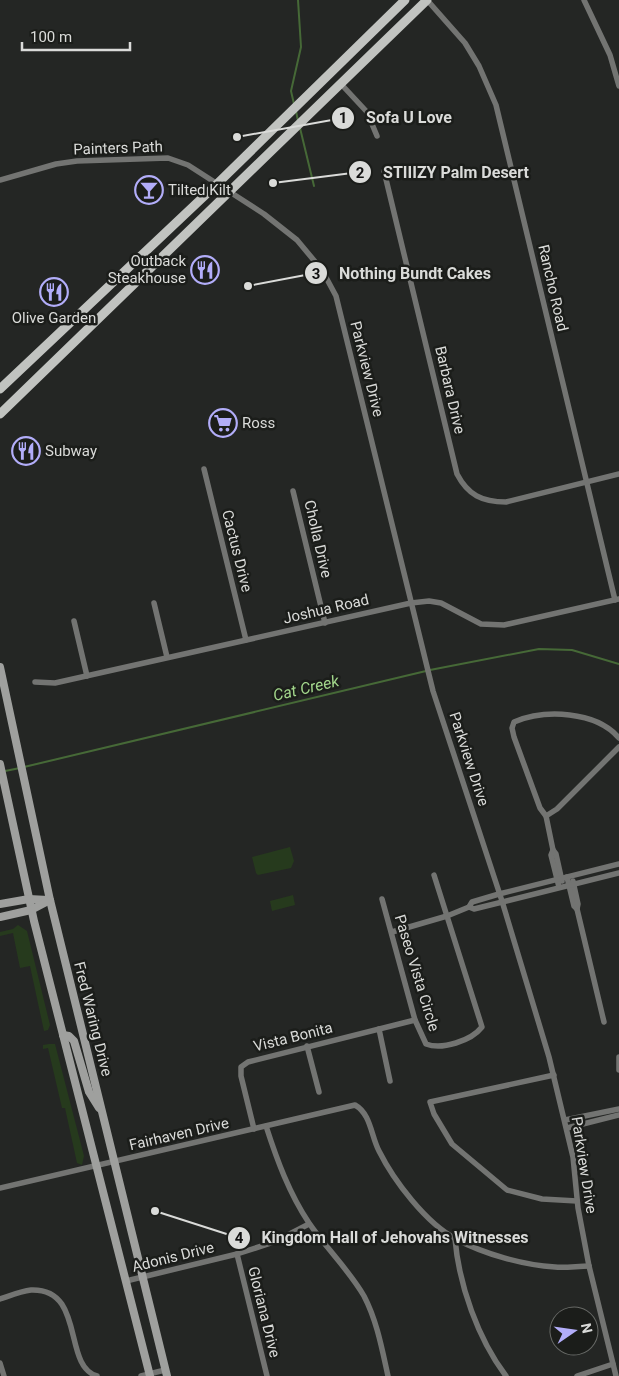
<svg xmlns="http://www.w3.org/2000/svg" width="619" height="1376" viewBox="0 0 619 1376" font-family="Roboto,sans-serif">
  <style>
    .green { fill: #263a1d }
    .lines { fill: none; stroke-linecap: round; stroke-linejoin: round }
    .stream { stroke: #466937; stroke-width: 2 }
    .street { stroke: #737472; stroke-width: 5.5 }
    .secondary { stroke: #9fa09e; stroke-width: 8 }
    .primary { stroke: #c1c3c0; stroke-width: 9 }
    .labels { text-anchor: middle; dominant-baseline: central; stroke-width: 5; stroke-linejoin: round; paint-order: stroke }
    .street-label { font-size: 15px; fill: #dadbd9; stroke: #1b1d1a }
    .poi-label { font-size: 15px; fill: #dadbd9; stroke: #1b1d1a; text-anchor: start }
    .water-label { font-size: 16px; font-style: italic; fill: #a2d68b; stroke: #1b1d1a }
    .leader { fill: none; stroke: #dadbd9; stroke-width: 2 }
    .callout-dot { fill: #dadbd9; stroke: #1b1d1a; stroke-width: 2 }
    .mark-label { font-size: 15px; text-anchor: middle; font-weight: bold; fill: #111 }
    .callout-label { font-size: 16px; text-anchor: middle; font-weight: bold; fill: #dadbd9; stroke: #1b1d1a; stroke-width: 5; stroke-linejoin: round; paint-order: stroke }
  </style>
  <rect width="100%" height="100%" fill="#242624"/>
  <g class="green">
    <path d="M 290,847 L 294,861 L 291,868 L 258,875 L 256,873 L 252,857 Z"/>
    <path d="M 293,895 L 295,905 L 272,911 L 270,901 Z"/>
    <path d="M 18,925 L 27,931 L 50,1025 L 48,1030 L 44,1031 L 30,966 L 20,968 L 13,933 L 0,936 L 0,932 L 13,929 Z"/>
    <path d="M 49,1044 L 55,1044 L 84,1156 L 82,1165 L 77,1163 L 65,1108 L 62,1108 L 48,1048 L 43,1049 L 43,1045 Z"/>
  </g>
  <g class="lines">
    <g class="stream">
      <path d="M 294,104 L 291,91 L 301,47 L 298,0"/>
      <path d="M 296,111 L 298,121"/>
      <path d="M 300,128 L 314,186"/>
      <path d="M 430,670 L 539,649 L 572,650 L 619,664"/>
      <path d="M 24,767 L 426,671"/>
      <path d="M 5,771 L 20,768"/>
    </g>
    <g class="street">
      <path d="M 427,0 L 465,43 L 479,66 L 496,105 L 615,600"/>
      <path d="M 584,0 L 610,55 L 619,86"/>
      <path d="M 341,84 L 367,112 L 377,136"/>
      <path d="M 384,171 L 457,474 C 468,495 482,502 506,502 L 619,474"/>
      <path d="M 0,180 L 56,164 L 77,161 L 168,158 L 188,165 L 264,214 L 297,240 L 322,270 L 336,296 L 433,691 L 502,901 L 549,1057 L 573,1157 L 578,1208 L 589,1266 L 616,1376"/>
      <path d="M 204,469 L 246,640"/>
      <path d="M 293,491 L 325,623"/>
      <path d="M 154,603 L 167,657"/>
      <path d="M 74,621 L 87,676"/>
      <path d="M 35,682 L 55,683 L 411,603 L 429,601 L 441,603 L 481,624 L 504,625 L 619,599"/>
      <path d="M 546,816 L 557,809 L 619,747"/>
      <path d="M 553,850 L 556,854 L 562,881"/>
      <path d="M 567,877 L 574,906 L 577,909"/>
      <path d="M 573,881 L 578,904 L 577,909 L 604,1022"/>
      <path d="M 559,887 L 551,855 L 553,850 L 546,816 L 540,808 L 514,737 L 512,728 L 514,722 C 545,709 596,711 619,738"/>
      <path d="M 382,899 L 415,1020 L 426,1044 C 442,1050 471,1041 482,1027 L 434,875"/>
      <path d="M 469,907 L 474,909 L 619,873"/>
      <path d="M 392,932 L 447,916 L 469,907 L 472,902 L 499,894 L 619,864"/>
      <path d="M 379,1029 L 390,1081"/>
      <path d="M 307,1046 L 319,1092"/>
      <path d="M 619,1057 L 619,1070"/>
      <path d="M 554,1075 L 430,1102 L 434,1114 L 452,1144 L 507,1190 L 542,1199 L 577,1201"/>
      <path d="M 565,1120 L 619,1109"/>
      <path d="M 266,1126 C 277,1160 289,1193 309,1223 C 326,1248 349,1270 364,1296 C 377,1321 382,1349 388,1376"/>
      <path d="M 567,1128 L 619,1115"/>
      <path d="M 254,1129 L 241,1076 L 241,1067 L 248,1062 L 415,1020"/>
      <path d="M 0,1188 L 355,1105 C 371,1114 371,1136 379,1151 C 394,1181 426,1223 456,1239 C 484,1254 523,1265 555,1267 C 566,1268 578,1266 589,1266"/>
      <path d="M 455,1239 C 459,1285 478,1339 506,1376"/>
      <path d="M 237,1254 L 267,1376"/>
      <path d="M 126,1281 L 237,1254 L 274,1242 L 309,1224"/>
      <path d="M 0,1299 C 9,1296 21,1291 31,1290 C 86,1288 62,1366 97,1376"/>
      <path d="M 0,1363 L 4,1376"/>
      <path d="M 141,1376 L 165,1370"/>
      <path d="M 577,1376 L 613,1364"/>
    </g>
    <g class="secondary">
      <path d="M 0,667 L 50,900 L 167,1376"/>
      <path d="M 0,764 L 34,921 L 150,1376"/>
      <path d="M 0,904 L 29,899 L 48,900"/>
      <path d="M 0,917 L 31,910 L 50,900"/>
      <path d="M 63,1035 L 69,1036 L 74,1041 L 89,1092 L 99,1108"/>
    </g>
    <g class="primary">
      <path d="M 0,389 L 217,184 L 405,0"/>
      <path d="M 0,414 L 427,0"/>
    </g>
  </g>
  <defs>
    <symbol id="bar-ring" viewBox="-11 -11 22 22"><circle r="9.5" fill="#1b1d1a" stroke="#b2adf9" stroke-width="1.5"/><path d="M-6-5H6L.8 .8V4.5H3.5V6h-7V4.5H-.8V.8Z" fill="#b2adf9"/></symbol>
    <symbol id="restaurant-ring" viewBox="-11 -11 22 22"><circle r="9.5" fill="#1b1d1a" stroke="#b2adf9" stroke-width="1.5"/><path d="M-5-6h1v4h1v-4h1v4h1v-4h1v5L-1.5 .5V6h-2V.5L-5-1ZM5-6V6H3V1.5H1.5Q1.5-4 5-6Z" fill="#b2adf9"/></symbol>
    <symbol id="supermarket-ring" viewBox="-11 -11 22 22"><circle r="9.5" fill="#1b1d1a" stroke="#b2adf9" stroke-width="1.5"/><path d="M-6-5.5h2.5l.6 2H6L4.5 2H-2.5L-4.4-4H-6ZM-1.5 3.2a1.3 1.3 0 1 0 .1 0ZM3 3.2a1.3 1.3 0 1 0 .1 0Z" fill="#b2adf9"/></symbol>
  </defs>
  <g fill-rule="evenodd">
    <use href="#bar-ring" x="133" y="174" width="32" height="32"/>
    <use href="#restaurant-ring" x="189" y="254" width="32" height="32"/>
    <use href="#restaurant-ring" x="38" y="276" width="32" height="32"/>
    <use href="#supermarket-ring" x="207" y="407" width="32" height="32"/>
    <use href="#restaurant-ring" x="10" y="435" width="32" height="32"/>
  </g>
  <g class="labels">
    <g class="street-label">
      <text transform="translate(118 148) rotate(-2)">Painters Path</text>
      <text transform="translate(553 288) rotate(77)">Rancho Road</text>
      <text transform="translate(367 369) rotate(76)">Parkview Drive</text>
      <text transform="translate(450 390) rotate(77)">Barbara Drive</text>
      <text transform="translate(318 539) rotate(77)">Cholla Drive</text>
      <text transform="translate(237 551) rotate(76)">Cactus Drive</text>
      <text transform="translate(326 609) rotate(-13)">Joshua Road</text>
      <text transform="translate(469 759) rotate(72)">Parkview Drive</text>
      <text transform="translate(417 973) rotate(73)">Paseo Vista Circle</text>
      <text transform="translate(93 1019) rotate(76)">Fred Waring Drive</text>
      <text transform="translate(293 1037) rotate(-14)">Vista Bonita</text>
      <text transform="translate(179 1134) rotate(-13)">Fairhaven Drive</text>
      <text transform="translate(584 1165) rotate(81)">Parkview Drive</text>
      <text transform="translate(173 1257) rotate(-14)">Adonis Drive</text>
      <text transform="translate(264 1312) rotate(76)">Gloriana Drive</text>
    </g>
    <g class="poi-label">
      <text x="168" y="190">Tilted Kilt</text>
      <text x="186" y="261" text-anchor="end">Outback<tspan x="186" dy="17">Steakhouse</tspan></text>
      <text x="54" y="318" text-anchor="middle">Olive Garden</text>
      <text x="242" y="423">Ross</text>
      <text x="45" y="451">Subway</text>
    </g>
    <g class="water-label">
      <text transform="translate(306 688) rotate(-13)">Cat Creek</text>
    </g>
  </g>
  <path class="leader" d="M237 137L343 118M273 183L360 172M248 286L316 273M155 1211L239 1238"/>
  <g class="callout-dot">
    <circle cx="237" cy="137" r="5"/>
    <circle cx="273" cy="183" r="5"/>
    <circle cx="248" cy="286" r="5"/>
    <circle cx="155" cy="1211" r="5"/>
    <circle cx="343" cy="118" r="12"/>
    <circle cx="360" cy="172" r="12"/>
    <circle cx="316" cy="273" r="12"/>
    <circle cx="239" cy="1238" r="12"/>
  </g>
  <g class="mark-label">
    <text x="343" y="123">1</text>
    <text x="360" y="178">2</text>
    <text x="316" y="279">3</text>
    <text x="239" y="1243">4</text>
  </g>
  <g class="callout-label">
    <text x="409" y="123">Sofa U Love</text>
    <text x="456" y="178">STIIIZY Palm Desert</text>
    <text x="415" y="279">Nothing Bundt Cakes</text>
    <text x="395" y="1243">Kingdom Hall of Jehovahs Witnesses</text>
  </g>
  <g transform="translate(574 1331) rotate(77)"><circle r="24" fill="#1b1d1a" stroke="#676966"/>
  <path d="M0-4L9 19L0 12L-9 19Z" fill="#b2adf9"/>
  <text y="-8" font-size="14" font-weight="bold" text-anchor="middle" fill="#dadbd9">N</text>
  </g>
  <path d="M22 42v8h108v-8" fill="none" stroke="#dadbd9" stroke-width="2.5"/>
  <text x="30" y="42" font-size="15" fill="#dadbd9" stroke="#1b1d1a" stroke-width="4" paint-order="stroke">100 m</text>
</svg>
